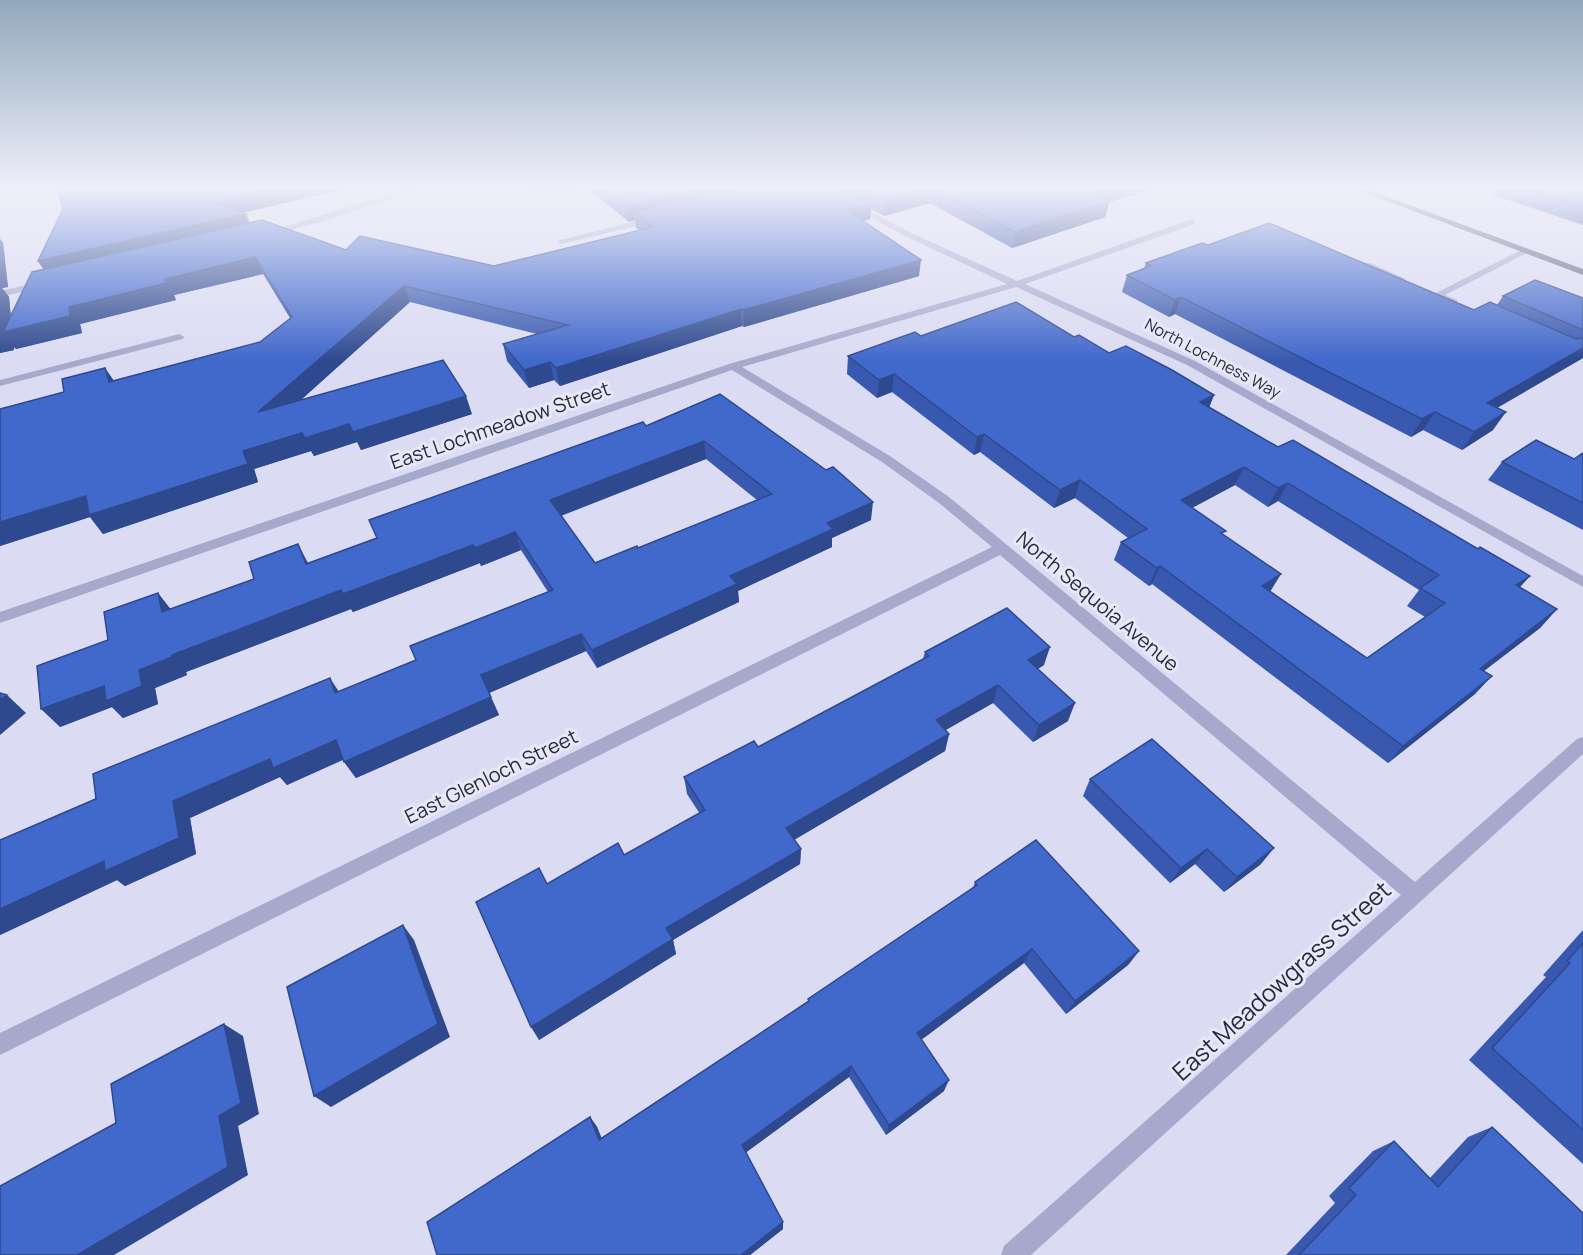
<svg xmlns="http://www.w3.org/2000/svg" width="1583" height="1255" viewBox="0 0 1583 1255" font-family="Manrope,sans-serif">
  <style>
    .lines { fill: none; stroke-linecap: round; stroke-linejoin: round }
    .minor { fill: #a7a9cc; fill-rule: evenodd }
    .major { fill: #585e7a; fill-rule: evenodd }
    .wall { fill: #3859af; fill-rule: evenodd }
    .shaded-wall { fill: #2e498e }
    .building { fill: #4168cb; stroke: #2e498e; stroke-width: 1.5; fill-rule: evenodd }
    .labels { text-anchor: middle; dominant-baseline: central; stroke-width: 6; stroke-linejoin: round; paint-order: stroke }
    .far-street-label { font-size: 16px; fill: #282b38; stroke: #e8e8fa }
    .street-label { font-size: 20px; fill: #282b38; stroke: #e8e8fa }
    .near-street-label { font-size: 24px; fill: #282b38; stroke: #e8e8fa }
  </style>
  <rect width="100%" height="100%" fill="#dbdbf3"/>
  <g class="lines">
    <g class="minor">
      <path d="M 418,186 L 429,186 L 328,220 L 267,236 L 263,233 Z"/>
      <path d="M 813,186 L 823,186 L 911,233 L 1017,281 L 1189,220 L 1195,220 L 1195,224 L 1025,284 L 1195,361 L 1583,576 L 1583,587 L 1187,365 L 1016,287 L 742,367 L 890,456 L 949,497 L 1415,882 L 1577,739 L 1583,737 L 1583,754 L 1031,1255 L 1001,1255 L 1004,1246 L 1401,895 L 1000,555 L 0,1055 L 0,1033 L 992,547 L 939,503 L 882,462 L 732,370 L 0,623 L 0,612 L 729,364 L 1007,284 L 905,236 Z"/>
      <path d="M 655,216 L 659,219 L 658,221 L 561,244 L 557,241 Z"/>
      <path d="M 1523,249 L 1531,251 L 1445,295 L 1457,300 L 1457,304 L 1449,304 L 1432,295 Z"/>
      <path d="M 1364,263 L 1370,263 L 1406,279 L 1398,281 L 1364,267 Z"/>
      <path d="M 45,281 L 48,282 L 48,286 L 0,297 L 0,291 Z"/>
      <path d="M 179,334 L 184,337 L 183,339 L 0,386 L 0,380 Z"/>
    </g>
    <path class="major" d="M 1347,186 L 1358,186 L 1583,269 L 1583,275 Z"/>
  </g>
  <g class="wall">
    <path d="M 521,186 L 1163,186 L 1109,202 L 1105,217 L 1012,248 L 930,203 L 884,216 L 871,209 L 870,219 L 863,221 L 919,276 L 744,327 L 742,326 L 560,386 L 554,380 L 529,388 L 507,361 L 503,344 L 537,334 L 410,302 L 301,400 L 472,414 L 361,450 L 357,442 L 314,456 L 311,451 L 254,469 L 258,482 L 103,534 L 90,517 L 0,546 L 0,409 L 114,381 L 260,342 L 290,318 L 263,274 L 174,295 L 176,300 L 80,324 L 82,333 L 16,349 L 14,347 L 14,350 L 0,353 L 0,239 L 3,243 L 8,287 L 2,288 L 9,297 L 11,317 L 44,270 L 38,261 L 350,188 L 243,213 L 250,223 L 346,250 L 494,266 L 639,230 L 636,228 L 635,220 L 629,222 L 589,189 L 538,192 Z"/>
    <path d="M 1499,186 L 1583,186 L 1583,225 L 1493,195 Z"/>
    <path d="M 1208,245 L 1474,310 L 1497,305 L 1503,296 L 1583,298 L 1583,358 L 1497,408 L 1493,430 L 1462,450 L 1423,430 L 1411,437 L 1175,314 L 1169,317 L 1122,292 L 1127,275 L 1144,268 L 1146,263 Z"/>
    <path d="M 921,336 L 1074,337 L 1109,353 L 1214,395 L 1209,407 L 1278,447 L 1478,549 L 1530,576 L 1519,587 L 1557,609 L 1540,628 L 1484,671 L 1475,694 L 1388,763 L 1152,584 L 1149,586 L 1114,560 L 1121,542 L 1128,538 L 1075,498 L 1054,508 L 980,452 L 974,455 L 892,392 L 877,398 L 847,374 L 848,356 ZM 1235,485 L 1268,507 L 1278,501 L 1419,590 L 1407,606 L 1425,617 L 1367,658 L 1270,592 L 1223,535 L 1192,508 Z"/>
    <path d="M 720,394 L 871,520 L 832,538 L 832,547 L 738,591 L 739,602 L 597,668 L 586,651 L 489,693 L 499,715 L 356,778 L 343,760 L 287,785 L 280,777 L 190,818 L 196,854 L 125,886 L 117,880 L 0,935 L 0,840 L 339,692 L 416,660 L 548,592 L 521,550 L 481,566 L 480,563 L 353,612 L 351,609 L 186,672 L 187,675 L 155,688 L 158,704 L 123,718 L 112,707 L 60,727 L 108,640 L 158,593 L 170,609 L 309,563 L 377,538 L 646,426 ZM 706,459 L 757,500 L 638,548 L 595,563 L 561,516 Z"/>
    <path d="M 1583,453 L 1583,530 L 1488,480 L 1502,462 L 1574,459 Z"/>
    <path d="M 925,652 L 1044,665 L 1038,669 L 1068,721 L 1033,742 L 993,703 L 945,730 L 949,734 L 945,751 L 794,840 L 801,849 L 800,864 L 673,940 L 676,954 L 539,1040 L 547,884 L 624,855 L 700,814 L 687,794 L 684,777 L 758,747 L 923,659 Z"/>
    <path d="M 1090,779 L 1261,864 L 1224,892 L 1195,864 L 1170,883 L 1083,796 Z"/>
    <path d="M 975,882 L 1139,951 L 1128,965 L 1066,1014 L 1024,963 L 921,1040 L 944,1091 L 886,1135 L 849,1077 L 746,1152 L 783,1229 L 750,1255 L 437,1255 L 590,1117 L 597,1127 L 602,1139 L 808,1002 L 808,999 L 973,888 Z"/>
    <path d="M 1583,930 L 1583,1164 L 1469,1060 L 1546,977 L 1543,975 Z"/>
    <path d="M 1492,1127 L 1583,1255 L 1286,1255 L 1335,1203 L 1329,1196 L 1373,1151 L 1394,1141 L 1430,1178 L 1468,1137 Z"/>
  </g>
  <g class="shaded-wall">
    <path d="M 287,186 L 350,186 L 350,188 L 221,218 L 214,203 Z"/>
    <path d="M 714,186 L 779,186 L 634,212 L 635,220 L 629,222 L 626,206 Z"/>
    <path d="M 1118,186 L 1163,186 L 1109,202 L 1105,217 L 1012,248 L 1015,232 L 1092,193 Z"/>
    <path d="M 932,188 L 930,203 L 884,216 L 885,200 Z"/>
    <path d="M 871,204 L 870,219 L 846,226 L 847,210 Z"/>
    <path d="M 246,214 L 253,230 L 49,277 L 38,261 Z"/>
    <path d="M 0,239 L 3,243 L 8,287 L 2,288 L 9,297 L 12,330 L 69,307 L 165,279 L 255,257 L 263,274 L 174,295 L 176,300 L 80,324 L 82,333 L 16,349 L 14,347 L 14,350 L 0,353 Z"/>
    <path d="M 921,260 L 919,276 L 744,327 L 743,310 Z"/>
    <path d="M 404,286 L 410,302 L 267,430 L 258,412 Z"/>
    <path d="M 1181,297 L 1175,314 L 1169,317 L 1175,300 Z"/>
    <path d="M 741,309 L 742,326 L 560,386 L 556,368 Z"/>
    <path d="M 1583,348 L 1583,358 L 1474,421 L 1487,403 Z"/>
    <path d="M 550,362 L 554,380 L 529,388 L 524,370 Z"/>
    <path d="M 105,368 L 117,385 L 109,382 Z"/>
    <path d="M 894,374 L 892,392 L 877,398 L 879,380 Z"/>
    <path d="M 1214,395 L 1207,413 L 1200,402 Z"/>
    <path d="M 466,396 L 472,414 L 361,450 L 353,432 Z"/>
    <path d="M 1435,412 L 1423,430 L 1411,437 L 1422,419 Z"/>
    <path d="M 1506,412 L 1493,430 L 1462,450 L 1474,432 Z"/>
    <path d="M 349,424 L 357,442 L 314,456 L 311,451 L 254,469 L 258,482 L 103,534 L 90,517 L 0,546 L 0,522 L 86,496 L 243,451 L 302,433 Z"/>
    <path d="M 984,434 L 980,452 L 974,455 L 977,437 Z"/>
    <path d="M 704,441 L 706,459 L 554,518 L 550,500 Z"/>
    <path d="M 1244,467 L 1235,485 L 1173,518 L 1181,500 Z"/>
    <path d="M 1080,480 L 1075,498 L 1054,508 L 1060,490 Z"/>
    <path d="M 1288,483 L 1278,501 L 1268,507 L 1278,488 Z"/>
    <path d="M 873,502 L 871,520 L 832,538 L 832,547 L 738,591 L 739,602 L 597,668 L 592,650 L 827,523 Z"/>
    <path d="M 515,532 L 521,550 L 481,566 L 475,548 Z"/>
    <path d="M 298,544 L 308,563 L 316,583 L 306,564 Z"/>
    <path d="M 473,545 L 480,563 L 353,612 L 351,609 L 186,672 L 187,675 L 155,688 L 158,704 L 123,718 L 112,707 L 60,727 L 41,709 L 139,670 L 172,655 L 341,590 Z"/>
    <path d="M 1160,566 L 1152,584 L 1149,586 L 1157,568 Z"/>
    <path d="M 1281,574 L 1270,592 L 1262,586 Z"/>
    <path d="M 1530,576 L 1514,594 L 1516,585 Z"/>
    <path d="M 158,593 L 172,611 L 162,612 Z"/>
    <path d="M 1557,609 L 1540,628 L 1464,686 L 1480,669 Z"/>
    <path d="M 581,634 L 586,651 L 489,693 L 481,675 Z"/>
    <path d="M 1050,647 L 1044,665 L 1022,678 L 1028,660 Z"/>
    <path d="M 1492,676 L 1475,694 L 1388,763 L 1403,746 Z"/>
    <path d="M 330,678 L 341,695 L 335,693 Z"/>
    <path d="M 998,685 L 993,703 L 932,738 L 936,720 Z"/>
    <path d="M 7,695 L 26,713 L 0,735 L 0,700 Z"/>
    <path d="M 491,697 L 499,715 L 356,778 L 344,762 Z"/>
    <path d="M 1075,703 L 1068,721 L 1033,742 L 1039,725 Z"/>
    <path d="M 949,734 L 945,751 L 787,844 L 786,828 Z"/>
    <path d="M 336,740 L 348,757 L 287,785 L 280,777 L 190,818 L 196,854 L 125,886 L 117,880 L 0,935 L 0,909 L 173,801 L 270,759 Z"/>
    <path d="M 1274,848 L 1261,864 L 1224,892 L 1237,877 Z"/>
    <path d="M 801,849 L 800,864 L 673,940 L 676,954 L 539,1040 L 531,1027 L 666,928 Z"/>
    <path d="M 1207,849 L 1195,864 L 1170,883 L 1181,868 Z"/>
    <path d="M 403,925 L 414,940 L 450,1037 L 331,1107 L 314,1096 Z"/>
    <path d="M 1032,949 L 1024,963 L 913,1046 L 917,1033 Z"/>
    <path d="M 1139,951 L 1128,965 L 1066,1014 L 1075,1001 Z"/>
    <path d="M 224,1024 L 243,1036 L 259,1114 L 238,1126 L 248,1175 L 114,1255 L 77,1255 L 219,1116 Z"/>
    <path d="M 851,1066 L 849,1077 L 744,1154 L 742,1145 Z"/>
    <path d="M 949,1080 L 944,1091 L 886,1135 L 889,1125 Z"/>
    <path d="M 590,1117 L 597,1127 L 606,1150 L 599,1140 Z"/>
    <path d="M 783,1222 L 783,1229 L 750,1255 L 741,1255 Z"/>
  </g>
  <g class="building">
    <path d="M 57,186 L 287,186 L 214,203 L 246,214 L 38,261 L 63,209 Z"/>
    <path d="M 601,186 L 714,186 L 626,206 Z"/>
    <path d="M 747,186 L 837,186 L 871,204 L 847,210 L 921,260 L 743,310 L 741,309 L 556,368 L 550,362 L 524,370 L 503,344 L 568,325 L 404,286 L 258,412 L 443,360 L 466,396 L 353,432 L 349,424 L 305,438 L 302,433 L 243,451 L 248,464 L 89,515 L 86,496 L 0,522 L 0,409 L 64,392 L 62,379 L 105,368 L 109,382 L 260,342 L 292,317 L 255,257 L 165,279 L 166,283 L 69,307 L 70,316 L 3,332 L 32,272 L 262,220 L 346,250 L 360,236 L 494,266 L 653,227 L 634,212 Z"/>
    <path d="M 857,186 L 1118,186 L 1092,193 L 1110,201 L 1015,232 L 932,188 L 885,200 Z"/>
    <path d="M 1520,186 L 1583,186 L 1583,206 Z"/>
    <path d="M 1269,223 L 1474,310 L 1490,302 L 1576,339 L 1583,338 L 1583,348 L 1487,403 L 1506,412 L 1474,432 L 1435,412 L 1422,419 L 1181,297 L 1175,300 L 1127,275 L 1151,266 L 1146,263 L 1202,243 L 1208,245 Z"/>
    <path d="M 1535,280 L 1583,298 L 1583,330 L 1503,296 Z"/>
    <path d="M 1016,302 L 1074,337 L 1079,335 L 1109,353 L 1126,346 L 1172,370 L 1214,395 L 1200,402 L 1278,447 L 1293,440 L 1478,549 L 1480,547 L 1530,576 L 1516,585 L 1557,609 L 1480,669 L 1492,676 L 1403,746 L 1160,566 L 1157,568 L 1121,542 L 1147,529 L 1080,480 L 1060,490 L 984,434 L 977,437 L 894,374 L 879,380 L 848,356 L 915,332 L 921,336 ZM 1244,467 L 1278,488 L 1288,483 L 1439,575 L 1420,588 L 1445,603 L 1367,658 L 1262,586 L 1281,574 L 1221,533 L 1226,531 L 1181,500 Z"/>
    <path d="M 0,315 L 2,332 L 0,333 Z"/>
    <path d="M 720,394 L 826,470 L 833,467 L 873,502 L 827,523 L 833,529 L 730,576 L 737,584 L 592,650 L 581,634 L 481,675 L 491,697 L 344,762 L 336,740 L 273,768 L 270,759 L 173,801 L 179,838 L 105,871 L 104,861 L 0,909 L 0,840 L 96,799 L 93,774 L 330,678 L 335,693 L 416,660 L 410,646 L 553,590 L 515,532 L 475,548 L 473,545 L 343,594 L 341,590 L 172,655 L 172,657 L 139,670 L 142,686 L 106,701 L 104,686 L 41,709 L 37,666 L 108,640 L 104,612 L 158,593 L 162,612 L 254,579 L 249,562 L 298,544 L 306,564 L 377,538 L 369,520 L 643,422 L 646,426 ZM 704,441 L 772,494 L 638,548 L 637,546 L 595,563 L 550,500 Z"/>
    <path d="M 1536,440 L 1574,459 L 1583,453 L 1583,503 L 1502,462 Z"/>
    <path d="M 1007,608 L 1050,647 L 1028,660 L 1075,703 L 1039,725 L 998,685 L 936,720 L 949,734 L 786,828 L 801,849 L 666,928 L 673,939 L 531,1027 L 476,902 L 539,868 L 547,884 L 618,843 L 624,855 L 705,810 L 684,777 L 754,741 L 758,747 L 929,656 L 925,652 Z"/>
    <path d="M 0,693 L 7,695 L 0,700 Z"/>
    <path d="M 1152,739 L 1274,848 L 1237,877 L 1207,849 L 1181,868 L 1090,779 Z"/>
    <path d="M 1036,840 L 1139,951 L 1075,1001 L 1032,949 L 917,1033 L 949,1080 L 889,1125 L 851,1066 L 742,1145 L 783,1222 L 741,1255 L 437,1255 L 427,1222 L 590,1117 L 599,1140 L 809,1001 L 808,999 L 977,885 L 975,882 Z"/>
    <path d="M 403,925 L 438,1024 L 314,1096 L 287,987 Z"/>
    <path d="M 1583,943 L 1583,1130 L 1492,1048 L 1570,963 L 1567,961 Z"/>
    <path d="M 224,1024 L 241,1103 L 219,1116 L 228,1167 L 77,1255 L 0,1255 L 0,1186 L 116,1123 L 111,1084 Z"/>
    <path d="M 1492,1127 L 1583,1213 L 1583,1255 L 1299,1255 L 1356,1195 L 1349,1188 L 1394,1141 L 1438,1187 Z"/>
  </g>
  <linearGradient id="sky" x2="0" y2="1"><stop stop-color="#92a8bc"/><stop offset="0.52" stop-color="#efeffa"/><stop offset="1" stop-color="#efeffa" stop-opacity="0"/></linearGradient>
  <rect width="1583" height="361" fill="url(#sky)"/>
  <g class="labels">
    <g class="far-street-label">
      <text transform="translate(1213 358) rotate(28)">North Lochness Way</text>
    </g>
    <g class="street-label">
      <text transform="translate(500 425) rotate(-19)">East Lochmeadow Street</text>
      <text transform="translate(1098 601) rotate(40)">North Sequoia Avenue</text>
      <text transform="translate(491 776) rotate(-26)">East Glenloch Street</text>
    </g>
    <g class="near-street-label">
      <text transform="translate(1281 980) rotate(-42)">East Meadowgrass Street</text>
    </g>
  </g>
</svg>
